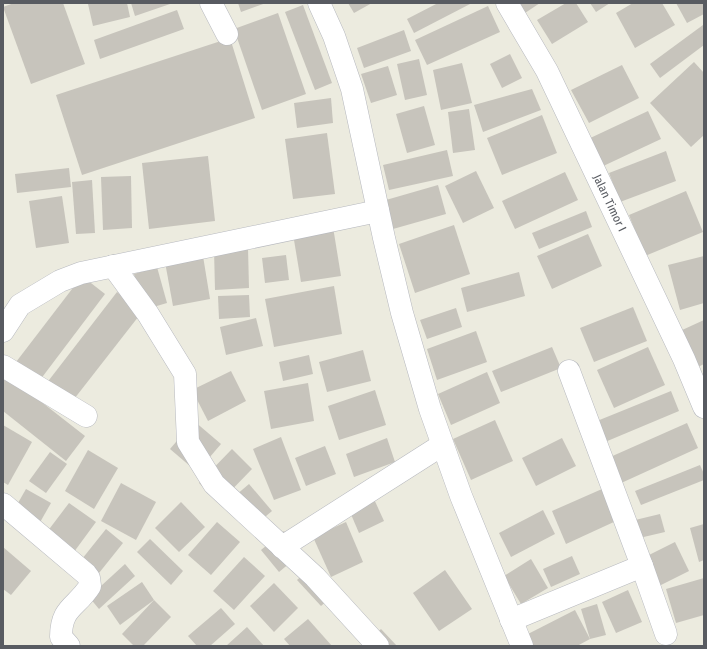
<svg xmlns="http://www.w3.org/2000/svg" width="707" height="649" viewBox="0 0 707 649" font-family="'Fira Sans Condensed',sans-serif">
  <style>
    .building { fill: #c7c4bc }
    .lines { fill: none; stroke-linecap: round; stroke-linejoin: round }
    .minor-casing { stroke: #b7b9bf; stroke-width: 23 }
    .minor { stroke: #fff; stroke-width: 22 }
    .labels { text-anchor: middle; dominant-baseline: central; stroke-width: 3; stroke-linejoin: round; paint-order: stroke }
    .street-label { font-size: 12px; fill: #585b61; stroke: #fff }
  </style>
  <rect width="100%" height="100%" fill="#ecebdf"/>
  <g class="building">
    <path d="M 14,3 L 63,3 L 85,64 L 31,84 L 3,7 Z"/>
    <path d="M 93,3 L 127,3 L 130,17 L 93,26 L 88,4 Z"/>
    <path d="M 131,3 L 173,3 L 135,16 Z"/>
    <path d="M 238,3 L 266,3 L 241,12 Z"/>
    <path d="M 348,3 L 372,3 L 354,13 Z"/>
    <path d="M 438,3 L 472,3 L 414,33 L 407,19 Z"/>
    <path d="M 515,3 L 540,3 L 522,15 Z"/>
    <path d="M 566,3 L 576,3 L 588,22 L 552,44 L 537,20 Z"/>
    <path d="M 590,3 L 610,3 L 596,12 Z"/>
    <path d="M 633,3 L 662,3 L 675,25 L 635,48 L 616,13 Z"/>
    <path d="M 676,3 L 704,3 L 704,14 L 687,23 Z"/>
    <path d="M 303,5 L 332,83 L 315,90 L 285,12 Z"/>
    <path d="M 488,6 L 500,32 L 427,65 L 415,40 Z"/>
    <path d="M 177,10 L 184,29 L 100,59 L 94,40 Z"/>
    <path d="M 278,13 L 306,94 L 262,110 L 234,29 Z"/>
    <path d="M 703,25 L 704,45 L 660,78 L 650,64 Z"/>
    <path d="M 404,30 L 411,51 L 364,68 L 357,48 Z"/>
    <path d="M 230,38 L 255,118 L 82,175 L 56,95 Z"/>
    <path d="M 510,54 L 522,78 L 502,88 L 490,64 Z"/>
    <path d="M 419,59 L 427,95 L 405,100 L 397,64 Z"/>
    <path d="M 694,62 L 704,73 L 704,135 L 691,147 L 650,103 Z"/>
    <path d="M 462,63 L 472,103 L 441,110 L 433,70 Z"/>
    <path d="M 622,65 L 639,98 L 589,123 L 571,90 Z"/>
    <path d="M 388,66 L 397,95 L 371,103 L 361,74 Z"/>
    <path d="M 532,89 L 541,110 L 483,132 L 474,105 Z"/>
    <path d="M 331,98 L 333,123 L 297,128 L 294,103 Z"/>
    <path d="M 424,106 L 435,145 L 407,153 L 396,114 Z"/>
    <path d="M 469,109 L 475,150 L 453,153 L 448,112 Z"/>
    <path d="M 648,111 L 661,139 L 599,168 L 586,140 Z"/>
    <path d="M 542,115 L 557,153 L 502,175 L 487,138 Z"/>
    <path d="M 327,133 L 335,194 L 293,199 L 285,139 Z"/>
    <path d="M 447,150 L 453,176 L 389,190 L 383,165 Z"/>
    <path d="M 666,151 L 676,181 L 620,202 L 609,173 Z"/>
    <path d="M 208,156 L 215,221 L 149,229 L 142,163 Z"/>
    <path d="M 69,168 L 71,187 L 17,193 L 15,174 Z"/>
    <path d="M 476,171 L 494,208 L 463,223 L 445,186 Z"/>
    <path d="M 565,172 L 578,200 L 515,229 L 502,201 Z"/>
    <path d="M 131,176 L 132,228 L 103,230 L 101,177 Z"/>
    <path d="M 92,180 L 95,233 L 76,234 L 72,182 Z"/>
    <path d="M 438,185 L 446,214 L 393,229 L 386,200 Z"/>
    <path d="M 686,191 L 703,232 L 645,256 L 629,215 Z"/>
    <path d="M 62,196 L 69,243 L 36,248 L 29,201 Z"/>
    <path d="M 586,211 L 592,227 L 539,249 L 532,233 Z"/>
    <path d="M 454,225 L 470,274 L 415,293 L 399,244 Z"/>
    <path d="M 333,227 L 341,276 L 301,282 L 293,234 Z"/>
    <path d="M 588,234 L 602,266 L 552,289 L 537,256 Z"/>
    <path d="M 248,248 L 249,288 L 215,290 L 214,249 Z"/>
    <path d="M 286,255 L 289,280 L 265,283 L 262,258 Z"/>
    <path d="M 203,256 L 210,299 L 173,306 L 165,262 Z"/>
    <path d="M 704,256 L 704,303 L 680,310 L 668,265 Z"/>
    <path d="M 157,267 L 167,303 L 143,310 L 134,274 Z"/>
    <path d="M 519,272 L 525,296 L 467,312 L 461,288 Z"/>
    <path d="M 82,276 L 105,294 L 37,384 L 13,366 Z"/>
    <path d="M 334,286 L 342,334 L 274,347 L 265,299 Z"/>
    <path d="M 117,292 L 142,312 L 71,403 L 46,384 Z"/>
    <path d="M 249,295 L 250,317 L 219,319 L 218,296 Z"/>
    <path d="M 633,307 L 647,341 L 594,362 L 580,328 Z"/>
    <path d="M 456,308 L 462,327 L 427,339 L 420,320 Z"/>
    <path d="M 256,318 L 263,346 L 226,355 L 220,327 Z"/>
    <path d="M 704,320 L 704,364 L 696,368 L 680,331 Z"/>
    <path d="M 476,331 L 487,362 L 437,380 L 427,349 Z"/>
    <path d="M 552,347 L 561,368 L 501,392 L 492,371 Z"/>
    <path d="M 648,347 L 665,385 L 614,408 L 597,370 Z"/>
    <path d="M 363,350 L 371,381 L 327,392 L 319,362 Z"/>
    <path d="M 309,355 L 313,374 L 283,381 L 279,362 Z"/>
    <path d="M 231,371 L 246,401 L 208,421 L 192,390 Z"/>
    <path d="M 3,372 L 85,436 L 66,461 L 3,411 Z"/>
    <path d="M 487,372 L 500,403 L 451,425 L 438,394 Z"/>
    <path d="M 308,383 L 314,421 L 271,429 L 264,391 Z"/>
    <path d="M 375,390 L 386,425 L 339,440 L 328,406 Z"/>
    <path d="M 671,391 L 679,411 L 605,442 L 597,421 Z"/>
    <path d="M 495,420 L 513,461 L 471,480 L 453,439 Z"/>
    <path d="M 194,421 L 221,444 L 197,472 L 170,449 Z"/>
    <path d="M 687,423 L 698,448 L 619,484 L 608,458 Z"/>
    <path d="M 3,425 L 32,442 L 8,485 L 3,482 Z"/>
    <path d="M 281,437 L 301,490 L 274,500 L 253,449 Z"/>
    <path d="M 387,438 L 395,462 L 354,477 L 346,454 Z"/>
    <path d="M 562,438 L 576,466 L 536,486 L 522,458 Z"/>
    <path d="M 325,446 L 336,474 L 306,486 L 295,458 Z"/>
    <path d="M 232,449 L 252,469 L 219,503 L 199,483 Z"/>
    <path d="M 88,450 L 118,468 L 94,509 L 65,491 Z"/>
    <path d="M 50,452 L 67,464 L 46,493 L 29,481 Z"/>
    <path d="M 700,465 L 704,474 L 704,480 L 641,505 L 635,491 Z"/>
    <path d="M 121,483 L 156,502 L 136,540 L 101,521 Z"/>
    <path d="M 249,484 L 272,511 L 252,528 L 229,501 Z"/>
    <path d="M 368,486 L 384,521 L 359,533 L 344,498 Z"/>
    <path d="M 26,489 L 51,503 L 39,524 L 14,510 Z"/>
    <path d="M 602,489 L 616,521 L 566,544 L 552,511 Z"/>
    <path d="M 181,502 L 205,527 L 179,552 L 155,528 Z"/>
    <path d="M 69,503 L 96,522 L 71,556 L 44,536 Z"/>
    <path d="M 543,510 L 555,534 L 511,557 L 499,533 Z"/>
    <path d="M 660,514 L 665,532 L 635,539 L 631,521 Z"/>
    <path d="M 217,522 L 240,542 L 211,575 L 188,555 Z"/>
    <path d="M 346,522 L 363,562 L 331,577 L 313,537 Z"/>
    <path d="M 704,524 L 704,560 L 699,562 L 690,528 Z"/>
    <path d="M 106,529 L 123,543 L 99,573 L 82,559 Z"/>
    <path d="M 284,531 L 302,553 L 279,572 L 261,550 Z"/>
    <path d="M 150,539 L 183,571 L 171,585 L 137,552 Z"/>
    <path d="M 675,542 L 689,571 L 659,586 L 645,557 Z"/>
    <path d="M 3,547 L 31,571 L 11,595 L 3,589 Z"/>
    <path d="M 572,556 L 580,574 L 551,587 L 543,569 Z"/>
    <path d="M 244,557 L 265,576 L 234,610 L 213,591 Z"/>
    <path d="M 531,559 L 548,588 L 521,604 L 504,576 Z"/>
    <path d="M 125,564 L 135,576 L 99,609 L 89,597 Z"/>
    <path d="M 315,564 L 338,591 L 321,606 L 297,580 Z"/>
    <path d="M 445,570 L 472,609 L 439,631 L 413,593 Z"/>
    <path d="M 704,578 L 704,615 L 676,623 L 666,589 Z"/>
    <path d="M 142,582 L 154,600 L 120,625 L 107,606 Z"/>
    <path d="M 274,583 L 298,608 L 274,632 L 250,606 Z"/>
    <path d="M 628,590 L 642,622 L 616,633 L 602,602 Z"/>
    <path d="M 154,600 L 171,617 L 143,646 L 134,646 L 122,634 Z"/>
    <path d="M 597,604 L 606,635 L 590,639 L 581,609 Z"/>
    <path d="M 221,608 L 235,624 L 210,646 L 197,646 L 188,636 Z"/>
    <path d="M 575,610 L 590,639 L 577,646 L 532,646 L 526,635 Z"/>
    <path d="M 308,619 L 332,646 L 290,646 L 284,639 Z"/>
    <path d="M 247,627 L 264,646 L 226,646 Z"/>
    <path d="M 381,629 L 397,646 L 363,646 Z"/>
  </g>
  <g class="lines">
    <defs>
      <g id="minor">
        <path d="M 211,3 L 227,34"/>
        <path d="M 319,3 L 334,36 L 352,89 L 384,238 L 402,313 L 430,409 L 461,496 L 522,646"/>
        <path id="s1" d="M 507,3 L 547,71 L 684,359 L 704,407"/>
        <path d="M 113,266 L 148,314 L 185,374 L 188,442 L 214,484 L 315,577 L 378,646"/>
        <path d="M 3,331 L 20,305 L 60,281 L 81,273 L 378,211"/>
        <path d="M 3,366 L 86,416"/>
        <path d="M 3,504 L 86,574 L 89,578 L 90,586 C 76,608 61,607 61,637 L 69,646"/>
        <path d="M 282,547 L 442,445"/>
        <path d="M 642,566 L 666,634"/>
        <path d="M 511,620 L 642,566 L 569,371"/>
      </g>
    </defs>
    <use href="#minor" class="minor-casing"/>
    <use href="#minor" class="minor"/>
  </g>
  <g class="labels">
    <g class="street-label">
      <text stroke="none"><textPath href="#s1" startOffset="225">Jalan Timor I</textPath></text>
    </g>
  </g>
  <rect width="707" height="649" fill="none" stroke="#585b61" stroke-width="8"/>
</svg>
